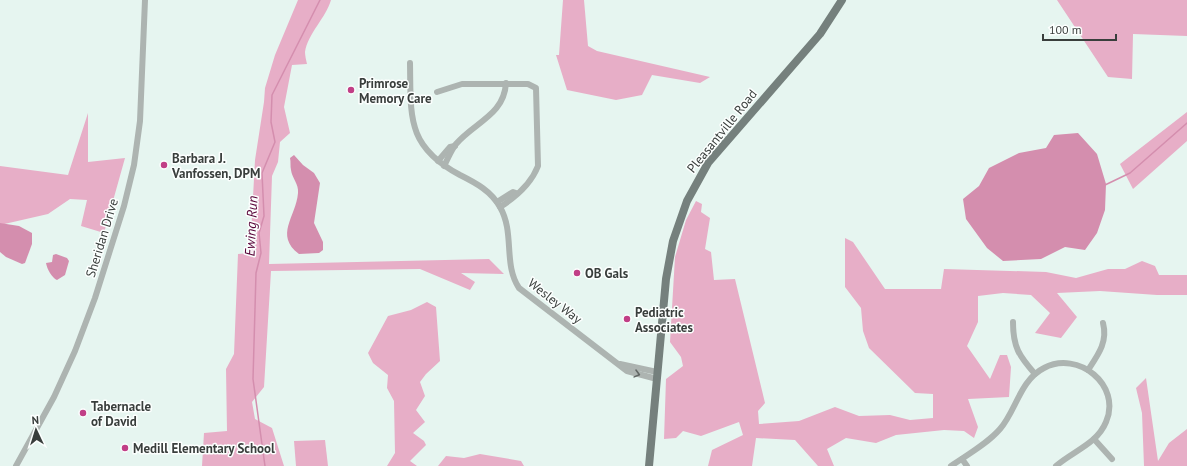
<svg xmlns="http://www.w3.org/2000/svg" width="1187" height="466" viewBox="0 0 1187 466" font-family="'PT Sans',sans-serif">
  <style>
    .green { fill: #e7aec7 }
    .water { fill: #d48eae }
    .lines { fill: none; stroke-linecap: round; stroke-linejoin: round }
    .stream { stroke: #d48eae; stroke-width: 1.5 }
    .minor { stroke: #adb4b1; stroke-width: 6 }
    .major { stroke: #75807d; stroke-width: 8 }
    .oneway { stroke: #626765 }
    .poi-dot { fill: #c13e86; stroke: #fcfffe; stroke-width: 1.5 }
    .labels { text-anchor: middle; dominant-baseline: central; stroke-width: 3; stroke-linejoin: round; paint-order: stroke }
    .poi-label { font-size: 13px; font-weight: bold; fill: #393e3c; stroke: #fcfffe; text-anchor: start }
    .street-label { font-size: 13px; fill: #393e3c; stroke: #fcfffe }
    .water-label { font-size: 14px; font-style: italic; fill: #580338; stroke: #fcfffe }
  </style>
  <rect width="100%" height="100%" fill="#e6f5f0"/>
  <g class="green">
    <path d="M 298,0 L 331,0 C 326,18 308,33 305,52 C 305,55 306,60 307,64 L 292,65 L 284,107 L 290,133 L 280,142 L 278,162 L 272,176 L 269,264 L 489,259 L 504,274 L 461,273 L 475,282 L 470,290 L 420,269 L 271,271 L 264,387 L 252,402 L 255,419 L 272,428 L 284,466 L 202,466 L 204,433 L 227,431 L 226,369 L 234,354 L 238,254 L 250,253 L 255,160 L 264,102 L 265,88 L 275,55 Z"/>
    <path d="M 563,0 L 584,0 L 588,46 L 597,51 L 710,77 L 700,83 L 652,75 L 642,95 L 616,100 L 567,90 L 556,55 L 559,55 Z"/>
    <path d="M 1057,0 L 1187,0 L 1187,36 L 1133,34 L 1132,79 L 1108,77 Z"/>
    <path d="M 1187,112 L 1187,141 L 1133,189 L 1120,164 Z"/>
    <path d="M 88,113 L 88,162 L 125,158 L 104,233 L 81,226 L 87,200 L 70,199 L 48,214 L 0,225 L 0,166 L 68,175 Z"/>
    <path d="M 696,201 L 702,204 L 701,212 L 710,218 L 705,249 L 711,252 L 714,280 L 735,279 L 765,403 L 758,411 L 759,424 L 799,421 L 835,407 L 859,416 L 890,415 L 910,420 L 933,418 L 933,394 L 915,393 L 869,348 L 863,331 L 861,308 L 845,287 L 845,238 L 853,242 L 885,289 L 941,289 L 944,269 L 1046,272 L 1076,278 L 1108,269 L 1125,269 L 1142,261 L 1155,266 L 1159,275 L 1187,275 L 1187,295 L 1157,295 L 1100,291 L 1057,293 L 1077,317 L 1061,338 L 1035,333 L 1050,313 L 1031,295 L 1003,293 L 978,296 L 978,322 L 967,346 L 990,379 L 1000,355 L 1007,355 L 1011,367 L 1009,397 L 968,399 L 978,427 L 974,438 L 964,431 L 944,430 L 896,435 L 876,443 L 846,438 L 827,449 L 834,466 L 818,466 L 795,440 L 756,438 L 752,466 L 708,466 L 712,450 L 743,435 L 739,422 L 701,436 L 683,431 L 676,438 L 664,439 L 666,379 L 683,366 L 681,357 L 670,342 L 675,257 L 686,220 Z"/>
    <path d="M 427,302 L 436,307 L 440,361 L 426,374 L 420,382 L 425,396 L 416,410 L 425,422 L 413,433 L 424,441 L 426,445 L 410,461 L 417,466 L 387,466 L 395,453 L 394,401 L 387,388 L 388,375 L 373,363 L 368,353 L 388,316 L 411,310 Z"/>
    <path d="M 1146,378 L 1158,461 L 1169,443 L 1187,429 L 1187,466 L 1144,466 L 1142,413 L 1136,388 Z"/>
    <path d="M 325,440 L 328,466 L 296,466 L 294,441 Z"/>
    <path d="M 480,454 L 521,461 L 524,466 L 438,466 L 446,456 L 464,458 Z"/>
  </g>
  <g class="water">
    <path d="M 1078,133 L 1097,154 L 1106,184 L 1105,210 L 1097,233 L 1085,250 L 1065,247 L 1041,259 L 1003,261 L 987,248 L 966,219 L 963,199 L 979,186 L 989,168 L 1019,153 L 1046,148 L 1054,135 Z"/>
    <path d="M 294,155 L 303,165 L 314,173 L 320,183 L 314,223 L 323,242 L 323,250 L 319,253 L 299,254 C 274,235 296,217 298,193 C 299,184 292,178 291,170 C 290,166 291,162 290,158 Z"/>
    <path d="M 0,223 L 19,226 L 32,233 L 32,244 L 25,263 L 22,264 L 6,257 L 0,252 Z"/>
    <path d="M 56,254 L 67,258 L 69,261 L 65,275 L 57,280 C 52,278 47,269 46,263 L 52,262 L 53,255 Z"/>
  </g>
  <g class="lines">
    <g class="stream">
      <path d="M 1105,185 L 1130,173 L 1187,123"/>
      <path d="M 265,466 L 253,379 L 256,273 L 261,253 L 259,233 L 264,216 L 262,173 L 275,142 L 271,122 L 272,95 L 320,0"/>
    </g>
    <g class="minor">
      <path d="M 410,63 C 411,117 406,146 460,175 C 476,183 491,191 500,207 C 515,233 503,264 519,288 L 627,371 L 657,379"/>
      <path d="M 437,92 L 462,84 L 528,84 L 536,88 L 538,166 C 531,184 516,197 500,207"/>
      <path d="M 438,161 L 450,147 L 455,146"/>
      <path d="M 444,166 C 448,159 451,150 456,144 C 475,122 504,115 506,83"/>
      <path d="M 497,202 L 513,192 L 516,193"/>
      <path d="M 1013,322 C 1013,347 1019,356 1035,374"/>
      <path d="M 620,364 L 657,372"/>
      <path d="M 1088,370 C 1098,355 1108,342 1103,323"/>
      <path d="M 1094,439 L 1112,459"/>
      <path d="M 962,459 L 967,466"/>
      <path d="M 16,466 L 54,397 L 75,351 L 95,298 L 124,206 L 134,165 L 140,121 L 145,0"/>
      <path d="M 951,466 C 967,455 987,444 1000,429 C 1016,411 1020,380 1044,368 C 1078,350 1122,385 1106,422 C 1097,444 1073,451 1056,466"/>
    </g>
    <path class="major" d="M 649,466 L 666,279 L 673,241 L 687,201 L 708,163 L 820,34 L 842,0"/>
  </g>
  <defs><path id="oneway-chevron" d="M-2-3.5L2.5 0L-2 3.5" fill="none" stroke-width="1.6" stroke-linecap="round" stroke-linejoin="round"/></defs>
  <use class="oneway" href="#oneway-chevron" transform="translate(637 374) rotate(15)"/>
  <g class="poi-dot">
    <circle cx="351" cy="90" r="4"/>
    <circle cx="164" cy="165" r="4"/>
    <circle cx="577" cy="273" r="4"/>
    <circle cx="627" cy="319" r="4"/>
    <circle cx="83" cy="413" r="4"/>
    <circle cx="125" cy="448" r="4"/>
  </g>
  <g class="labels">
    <g class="poi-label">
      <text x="359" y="83">Primrose<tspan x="359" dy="15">Memory Care</tspan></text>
      <text x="172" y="158">Barbara J.<tspan x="172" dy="15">Vanfossen, DPM</tspan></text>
      <text x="585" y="273">OB Gals</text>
      <text x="635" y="312">Pediatric<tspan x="635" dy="15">Associates</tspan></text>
      <text x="91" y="406">Tabernacle<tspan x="91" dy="15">of David</tspan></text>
      <text x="133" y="448">Medill Elementary School</text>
    </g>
    <g class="street-label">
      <text transform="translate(722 131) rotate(-51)">Pleasantville Road</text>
      <text transform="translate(102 238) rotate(-73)">Sheridan Drive</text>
      <text transform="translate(555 301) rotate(38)">Wesley Way</text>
    </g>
    <g class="water-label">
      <text transform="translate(251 226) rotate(-87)">Ewing Run</text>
    </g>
  </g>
  <g transform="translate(36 430) rotate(356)" stroke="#fcfffe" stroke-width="3" paint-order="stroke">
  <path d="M0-3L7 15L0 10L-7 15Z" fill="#393e3c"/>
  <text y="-6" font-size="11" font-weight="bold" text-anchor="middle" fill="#393e3c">N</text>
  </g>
  <path d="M1043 34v6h73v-6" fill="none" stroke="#393e3c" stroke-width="2"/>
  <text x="1049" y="34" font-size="12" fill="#393e3c" stroke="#fcfffe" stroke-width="3" paint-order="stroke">100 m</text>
</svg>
